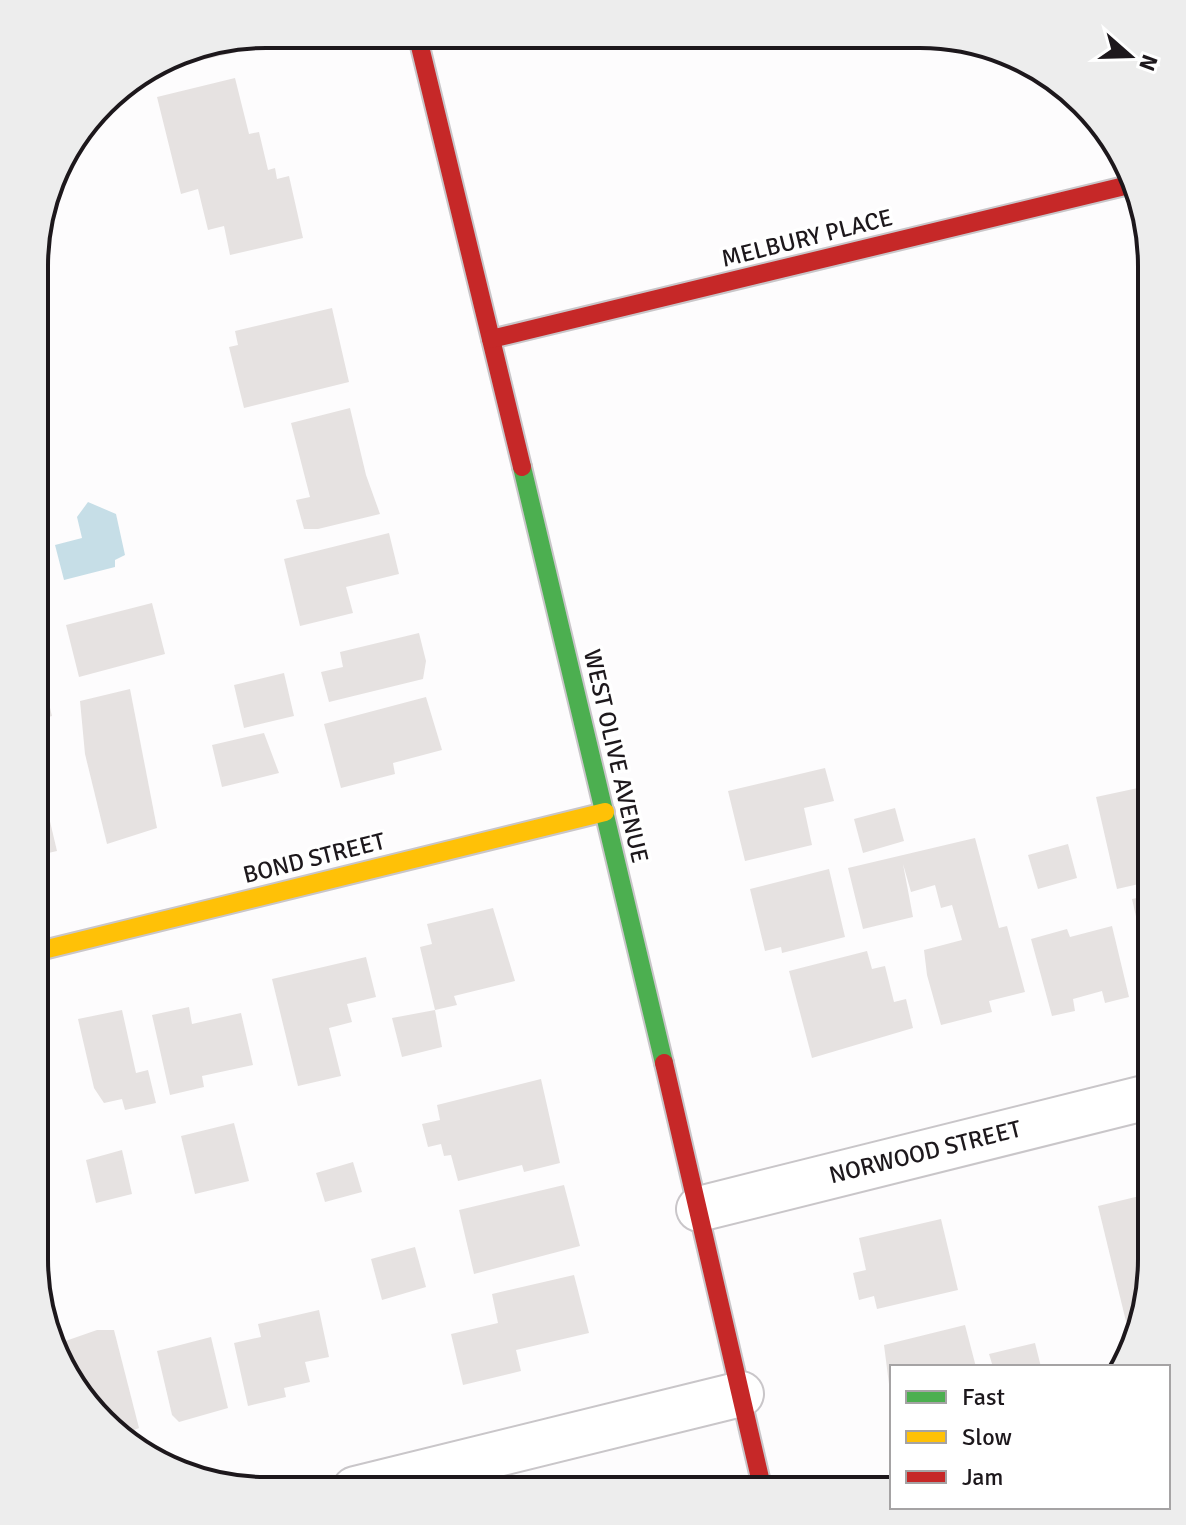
<svg xmlns="http://www.w3.org/2000/svg" width="1186" height="1525" viewBox="0 0 1186 1525" font-family="Signika,sans-serif">
  <style>
    .water { fill: #c6dee7 }
    .building { fill: #e6e2e1 }
    .lines { fill: none; stroke-linecap: round; stroke-linejoin: round }
    .street-casing { stroke: #c9c6c9; stroke-width: 48 }
    .fast-casing { stroke: #c9c6c9; stroke-width: 22 }
    .slow-casing { stroke: #c9c6c9; stroke-width: 22 }
    .jam-casing { stroke: #c9c6c9; stroke-width: 22 }
    .street { stroke: #fff; stroke-width: 44 }
    .fast { stroke: #4caf50; stroke-width: 18 }
    .slow { stroke: #ffc107; stroke-width: 18 }
    .jam { stroke: #c62828; stroke-width: 18 }
    .labels { text-anchor: middle; dominant-baseline: central; stroke-width: 7; stroke-linejoin: round; paint-order: stroke }
    .street-label { font-size: 24px; fill: #1d181c; stroke: #fff }
    .rim { fill: none; stroke: #1d181c; stroke-width: 4 }
  </style>
  <rect width="100%" height="100%" fill="#fdfcfd"/>
  <path class="water" d="M 88,502 L 116,514 L 125,555 L 115,560 L 115,567 L 64,580 L 55,545 L 82,538 L 77,517 Z"/>
  <g class="building">
    <path d="M 257,35 L 259,47 L 145,73 L 191,46 Z"/>
    <path d="M 235,78 L 249,134 L 259,132 L 268,170 L 275,168 L 277,179 L 289,176 L 303,238 L 230,255 L 224,226 L 208,230 L 198,189 L 181,194 L 157,97 Z"/>
    <path d="M 332,308 L 349,382 L 244,408 L 229,347 L 238,345 L 235,331 Z"/>
    <path d="M 36,392 L 41,432 L 36,432 Z"/>
    <path d="M 350,408 L 366,475 L 380,514 L 318,529 L 304,529 L 296,500 L 310,497 L 291,423 Z"/>
    <path d="M 389,533 L 399,574 L 346,587 L 353,613 L 300,626 L 284,559 Z"/>
    <path d="M 152,603 L 165,654 L 79,677 L 66,625 Z"/>
    <path d="M 419,633 L 426,661 L 423,679 L 329,702 L 321,672 L 343,667 L 340,652 Z"/>
    <path d="M 284,673 L 294,716 L 244,728 L 234,685 Z"/>
    <path d="M 42,675 L 52,716 L 35,721 L 35,676 Z"/>
    <path d="M 130,689 L 157,828 L 107,844 L 85,754 L 80,701 Z"/>
    <path d="M 426,697 L 442,750 L 393,763 L 395,774 L 341,788 L 324,724 Z"/>
    <path d="M 264,733 L 279,773 L 222,787 L 212,745 Z"/>
    <path d="M 35,758 L 57,851 L 35,856 Z"/>
    <path d="M 825,768 L 834,801 L 804,808 L 812,845 L 745,861 L 728,791 Z"/>
    <path d="M 1152,785 L 1152,841 L 1148,841 L 1152,881 L 1117,889 L 1096,797 Z"/>
    <path d="M 895,808 L 904,841 L 863,853 L 854,819 Z"/>
    <path d="M 975,838 L 999,928 L 1007,926 L 1025,992 L 989,1001 L 992,1012 L 941,1025 L 927,975 L 924,950 L 962,940 L 952,905 L 941,908 L 935,885 L 911,892 L 903,864 L 913,917 L 863,929 L 848,868 Z"/>
    <path d="M 1068,844 L 1077,878 L 1038,889 L 1028,855 Z"/>
    <path d="M 829,869 L 845,937 L 782,953 L 781,947 L 765,951 L 750,889 Z"/>
    <path d="M 1152,895 L 1152,977 L 1150,978 L 1132,899 Z"/>
    <path d="M 493,908 L 515,981 L 454,996 L 457,1005 L 435,1010 L 420,947 L 432,944 L 427,924 Z"/>
    <path d="M 1112,926 L 1129,997 L 1105,1003 L 1102,991 L 1073,999 L 1075,1011 L 1052,1016 L 1031,939 L 1067,929 L 1070,937 Z"/>
    <path d="M 867,951 L 872,969 L 885,966 L 894,1002 L 906,999 L 913,1028 L 812,1058 L 789,971 Z"/>
    <path d="M 366,957 L 376,997 L 347,1004 L 352,1022 L 329,1028 L 341,1076 L 298,1086 L 272,979 Z"/>
    <path d="M 189,1007 L 192,1024 L 241,1013 L 253,1065 L 202,1076 L 204,1087 L 170,1095 L 152,1015 Z"/>
    <path d="M 122,1010 L 136,1073 L 148,1070 L 156,1103 L 125,1110 L 122,1099 L 104,1103 L 94,1088 L 78,1019 Z"/>
    <path d="M 435,1010 L 442,1047 L 402,1057 L 392,1018 Z"/>
    <path d="M 36,1047 L 50,1129 L 34,1132 L 34,1048 Z"/>
    <path d="M 541,1079 L 560,1163 L 524,1172 L 522,1165 L 458,1181 L 451,1155 L 444,1156 L 441,1144 L 428,1147 L 422,1124 L 440,1120 L 437,1105 Z"/>
    <path d="M 234,1123 L 249,1181 L 195,1194 L 181,1136 Z"/>
    <path d="M 122,1150 L 132,1194 L 96,1203 L 86,1160 Z"/>
    <path d="M 34,1160 L 37,1160 L 49,1206 L 34,1208 Z"/>
    <path d="M 353,1162 L 362,1192 L 325,1202 L 316,1173 Z"/>
    <path d="M 564,1185 L 580,1246 L 474,1274 L 459,1210 Z"/>
    <path d="M 1148,1194 L 1151,1210 L 1151,1275 L 1130,1338 L 1098,1206 Z"/>
    <path d="M 941,1219 L 958,1290 L 877,1309 L 874,1296 L 859,1300 L 853,1273 L 866,1270 L 859,1238 Z"/>
    <path d="M 415,1247 L 426,1287 L 382,1300 L 371,1259 Z"/>
    <path d="M 574,1275 L 589,1333 L 516,1350 L 521,1371 L 463,1385 L 451,1334 L 498,1323 L 492,1294 Z"/>
    <path d="M 319,1310 L 329,1357 L 305,1362 L 310,1382 L 284,1388 L 286,1397 L 248,1406 L 234,1343 L 261,1337 L 258,1324 Z"/>
    <path d="M 965,1325 L 976,1367 L 892,1367 L 890,1392 L 884,1345 Z"/>
    <path d="M 97,1330 L 114,1330 L 139,1428 L 122,1435 L 58,1362 L 54,1345 Z"/>
    <path d="M 211,1337 L 228,1408 L 179,1422 L 172,1415 L 157,1351 Z"/>
    <path d="M 1035,1343 L 1041,1367 L 993,1367 L 989,1354 Z"/>
  </g>
  <g class="lines">
    <defs>
      <g id="street">
        <path d="M 699,1209 L 1152,1096"/>
        <path d="M 355,1489 L 741,1394"/>
      </g>
      <path id="fast" d="M 522,467 L 664,1063"/>
      <path id="slow" d="M 35,952 L 605,812"/>
      <g id="jam">
        <path d="M 417,34 L 522,467"/>
        <path d="M 491,339 L 1133,184"/>
        <path d="M 664,1063 L 763,1491"/>
      </g>
    </defs>
    <use href="#street" class="street-casing"/>
    <use href="#fast" class="fast-casing"/>
    <use href="#slow" class="slow-casing"/>
    <use href="#jam" class="jam-casing"/>
    <use href="#street" class="street"/>
    <use href="#fast" class="fast"/>
    <use href="#slow" class="slow"/>
    <use href="#jam" class="jam"/>
  </g>
  <g class="labels">
    <g class="street-label">
      <text transform="translate(807 238) rotate(-14)">MELBURY PLACE</text>
      <text transform="translate(616 756) rotate(77)">WEST OLIVE AVENUE</text>
      <text transform="translate(314 858) rotate(-14)">BOND STREET</text>
      <text transform="translate(925 1152) rotate(-14)">NORWOOD STREET</text>
    </g>
  </g>
  <path d="M0 0H1186V1525H0ZM266 48H920A218 218 0 0 1 1138 266V1259A218 218 0 0 1 920 1477H266A218 218 0 0 1 48 1259V266A218 218 0 0 1 266 48Z" fill="#ededed" fill-rule="evenodd"/>
  <path class="rim" d="M266 48H920A218 218 0 0 1 1138 266V1259A218 218 0 0 1 920 1477H266A218 218 0 0 1 48 1259V266A218 218 0 0 1 266 48Z"/>
  <rect x="890" y="1365" width="280" height="144" fill="#ffffff" stroke="#a5a3a4" stroke-width="2"/>
  <rect x="906" y="1391" width="40" height="12" fill="#4caf50" stroke="#a5a3a4" stroke-width="2"/>
  <text x="962" y="1405" font-size="24" fill="#1d181c">Fast</text>
  <rect x="906" y="1431" width="40" height="12" fill="#ffc107" stroke="#a5a3a4" stroke-width="2"/>
  <text x="962" y="1445" font-size="24" fill="#1d181c">Slow</text>
  <rect x="906" y="1471" width="40" height="12" fill="#c62828" stroke="#a5a3a4" stroke-width="2"/>
  <text x="962" y="1485" font-size="24" fill="#1d181c">Jam</text>
  <g transform="translate(1130 56) rotate(110)" stroke="#ffffff" stroke-width="6" paint-order="stroke">
  <path d="M0-6L14 30L0 20L-14 30Z" fill="#1d181c"/>
  <text y="-12" font-size="22" font-weight="bold" text-anchor="middle" fill="#1d181c">N</text>
  </g>
</svg>
